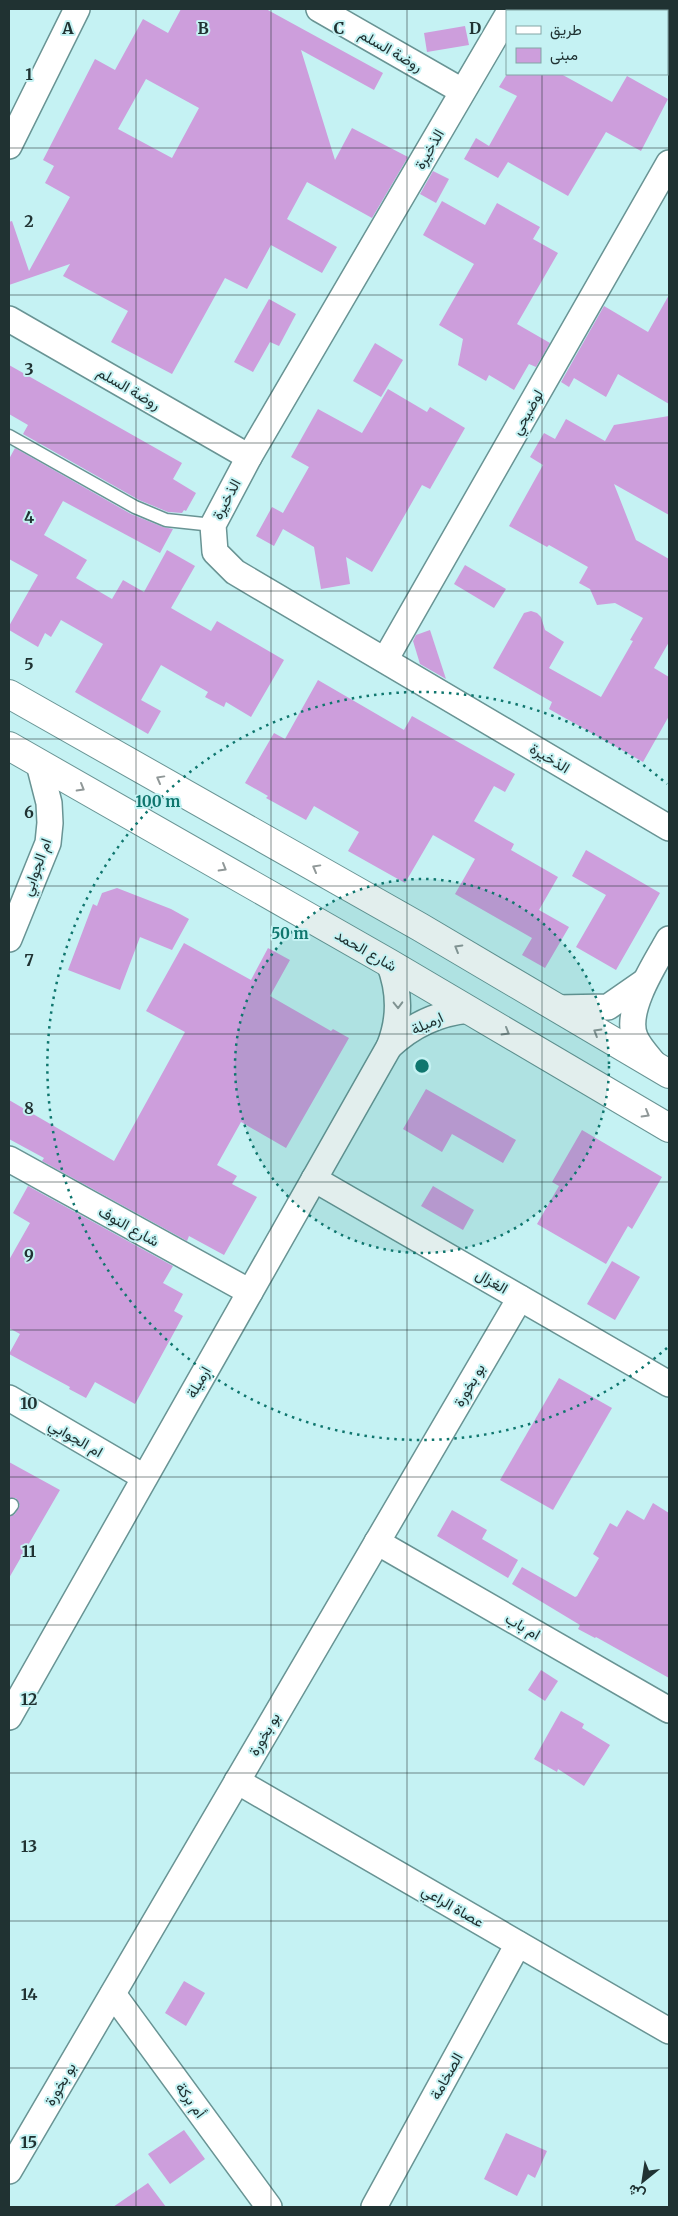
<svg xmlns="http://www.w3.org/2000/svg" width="678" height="2216" viewBox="0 0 678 2216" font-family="Merriweather,Vazirmatn,serif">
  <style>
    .building { fill: #cd9edc; fill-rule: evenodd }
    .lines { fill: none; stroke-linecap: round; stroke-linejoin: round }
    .service-casing { stroke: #699494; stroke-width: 15 }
    .minor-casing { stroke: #699494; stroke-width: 28 }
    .tertiary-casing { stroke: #699494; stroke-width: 30 }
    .service { stroke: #fff; stroke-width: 12 }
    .minor { stroke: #fff; stroke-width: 25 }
    .tertiary { stroke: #fff; stroke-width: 28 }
    .oneway { stroke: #909898 }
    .grid { fill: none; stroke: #203232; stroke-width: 1; stroke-opacity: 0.55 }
    .ring { fill: none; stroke: #0f766e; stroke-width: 2.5; stroke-dasharray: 2.5 5 }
    .labels { text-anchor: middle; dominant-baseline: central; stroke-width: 4; stroke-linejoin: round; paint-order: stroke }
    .street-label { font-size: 15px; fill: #203232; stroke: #c5f2f3 }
    .grid-label { font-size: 16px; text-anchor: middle; font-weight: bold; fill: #203232; stroke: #c5f2f3; stroke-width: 4; stroke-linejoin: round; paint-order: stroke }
    .centre { fill: #0f766e; stroke: #c5f2f3; stroke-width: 2.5 }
    .ring-label { font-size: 15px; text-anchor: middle; font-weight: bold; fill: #0f766e; stroke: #c5f2f3; stroke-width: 4; stroke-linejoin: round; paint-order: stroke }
  </style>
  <rect width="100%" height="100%" fill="#c5f2f3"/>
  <g class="building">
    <path d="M 181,9 L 266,9 L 383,73 L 374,90 L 301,50 L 335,160 L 352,128 L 408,157 L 372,218 L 307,182 L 287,219 L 337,247 L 322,273 L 271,245 L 247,289 L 225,278 L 172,374 L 111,342 L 128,311 L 63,276 L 70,264 L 9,285 L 9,222 L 12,221 L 29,271 L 70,197 L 45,183 L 54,166 L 43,160 L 95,59 L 115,70 L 143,19 L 168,33 ZM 146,79 L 199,108 L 172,158 L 118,129 Z"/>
    <path d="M 465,26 L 469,45 L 427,52 L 424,33 Z"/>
    <path d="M 507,74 L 561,74 L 612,102 L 627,76 L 668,99 L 641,151 L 606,132 L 568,196 L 508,162 L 498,178 L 464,159 L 476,138 L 489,146 L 517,96 L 499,87 Z"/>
    <path d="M 433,171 L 449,179 L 436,203 L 420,194 Z"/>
    <path d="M 442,201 L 485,225 L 497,203 L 540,227 L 533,239 L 558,253 L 517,324 L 550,343 L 536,367 L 529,364 L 514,390 L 489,375 L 486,381 L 458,365 L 463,339 L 439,325 L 474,264 L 423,235 Z"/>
    <path d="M 669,295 L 669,404 L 618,374 L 606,397 L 574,378 L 569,387 L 561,382 L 604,306 L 648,332 Z"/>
    <path d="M 269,299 L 296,314 L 279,346 L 270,342 L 253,372 L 234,362 Z"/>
    <path d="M 375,343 L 403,360 L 381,397 L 353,381 Z"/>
    <path d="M 9,365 L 182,463 L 173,479 L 196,493 L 186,511 L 184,510 L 182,513 L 168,512 L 139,500 L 23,434 L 28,425 L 9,414 Z"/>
    <path d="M 388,389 L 427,412 L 430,407 L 465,428 L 430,489 L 422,485 L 372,572 L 346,557 L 350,584 L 321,589 L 314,547 L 283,529 L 274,546 L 256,536 L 272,507 L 283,513 L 309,467 L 291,457 L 318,409 L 362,433 Z"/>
    <path d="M 669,416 L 669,515 L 614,484 L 636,540 L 669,559 L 669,642 L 654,668 L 669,677 L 669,716 L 643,762 L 549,709 L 552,702 L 493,668 L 524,613 L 531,611 L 537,613 L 541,617 L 545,630 L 564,642 L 549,668 L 601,697 L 633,641 L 630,640 L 643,618 L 615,603 L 597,605 L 590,589 L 579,583 L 588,567 L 549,545 L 547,547 L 509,526 L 543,465 L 530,457 L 544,433 L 555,439 L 566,419 L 605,441 L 614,425 Z"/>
    <path d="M 15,448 L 131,514 L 163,527 L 173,529 L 160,553 L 63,501 L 44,535 L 87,560 L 76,578 L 112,599 L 123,580 L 144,592 L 167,550 L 195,566 L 171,608 L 211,631 L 217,621 L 284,660 L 251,717 L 226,702 L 224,707 L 205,697 L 208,692 L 161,665 L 141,700 L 161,711 L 148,734 L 75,692 L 103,644 L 61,620 L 51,637 L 45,633 L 38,647 L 9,630 L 9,626 L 38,575 L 9,559 L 9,459 Z"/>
    <path d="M 465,565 L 506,589 L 494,608 L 454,584 Z"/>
    <path d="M 430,630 L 446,679 L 420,664 L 413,641 L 416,635 Z"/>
    <path d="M 318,680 L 404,730 L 412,716 L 515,774 L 505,792 L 494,786 L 474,821 L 514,844 L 511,850 L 558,877 L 539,910 L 569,927 L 545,968 L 522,955 L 532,938 L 455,894 L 475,859 L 433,835 L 405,883 L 348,851 L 359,832 L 314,806 L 306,820 L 266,798 L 268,796 L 245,783 L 274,733 L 285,739 Z"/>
    <path d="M 586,850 L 660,893 L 616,970 L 576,947 L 606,895 L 572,876 Z"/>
    <path d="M 117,888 L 171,909 L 189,919 L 172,950 L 140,937 L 120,990 L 68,970 L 93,904 L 97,906 L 102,893 Z"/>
    <path d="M 184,943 L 251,980 L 268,948 L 290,960 L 270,996 L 331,1031 L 333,1029 L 349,1038 L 286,1148 L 241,1122 L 217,1165 L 237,1176 L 232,1184 L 257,1197 L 224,1255 L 189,1236 L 187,1241 L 42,1161 L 44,1158 L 9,1139 L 9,1100 L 114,1161 L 185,1032 L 146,1011 Z"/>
    <path d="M 426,1089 L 516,1140 L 503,1163 L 452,1134 L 442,1152 L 403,1129 Z"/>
    <path d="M 582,1130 L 662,1177 L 632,1229 L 628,1226 L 606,1264 L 537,1224 L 559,1186 L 552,1182 Z"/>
    <path d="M 28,1186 L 173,1266 L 163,1283 L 183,1294 L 174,1311 L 183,1316 L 135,1404 L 95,1382 L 86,1398 L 69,1389 L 70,1387 L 9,1354 L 20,1334 L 9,1328 L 9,1260 L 30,1223 L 13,1213 Z"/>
    <path d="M 433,1186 L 474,1210 L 463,1230 L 421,1206 Z"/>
    <path d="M 612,1261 L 640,1277 L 615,1320 L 587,1304 Z"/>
    <path d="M 559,1378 L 612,1408 L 553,1510 L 500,1480 Z"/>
    <path d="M 9,1462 L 60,1490 L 9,1578 L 9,1517 L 15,1514 L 20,1505 L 16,1498 L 9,1498 Z"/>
    <path d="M 653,1503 L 669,1513 L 669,1678 L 596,1637 L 595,1638 L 578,1629 L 580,1625 L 512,1584 L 522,1567 L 575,1597 L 577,1596 L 599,1558 L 593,1554 L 610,1523 L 617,1527 L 627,1510 L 644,1520 Z"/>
    <path d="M 452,1510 L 487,1530 L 482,1539 L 518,1560 L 508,1578 L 437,1536 Z"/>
    <path d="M 541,1670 L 558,1681 L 545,1701 L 528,1690 Z"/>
    <path d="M 561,1711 L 584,1724 L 582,1728 L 610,1745 L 584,1786 L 558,1769 L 557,1772 L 534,1759 Z"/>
    <path d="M 184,1981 L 205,1993 L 186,2026 L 165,2013 Z"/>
    <path d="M 184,2130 L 205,2159 L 170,2184 L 148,2154 Z"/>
    <path d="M 506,2133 L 547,2151 L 535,2178 L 528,2174 L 517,2196 L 484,2179 Z"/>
    <path d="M 148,2183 L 166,2207 L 113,2207 Z"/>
  </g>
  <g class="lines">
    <defs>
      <g id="service">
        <path d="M 9,436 L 135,507 L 166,520 L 213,525"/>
        <path d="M 9,1509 L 12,1505"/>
      </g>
      <g id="minor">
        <path d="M 319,9 L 462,91"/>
        <path d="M 507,16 L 249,457 L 213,525 L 215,552 L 235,572 L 669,828"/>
        <path d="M 9,146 L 77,9"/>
        <path d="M 9,319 L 249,457"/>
        <path d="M 385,660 L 669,163"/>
        <path d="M 9,939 L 48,843 L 50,823 L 49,803 L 39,764"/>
        <path d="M 557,1008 L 608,1007 L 644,982"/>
        <path d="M 389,1047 C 412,1025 437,1013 469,1010"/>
        <path d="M 656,1066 C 649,1057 639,1047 635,1037 C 624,1010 656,962 669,939"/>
        <path d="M 9,1159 L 250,1292"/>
        <path d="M 314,1179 L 669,1384"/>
        <path d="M 9,1398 L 144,1477"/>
        <path d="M 377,1542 L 669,1710"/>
        <path d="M 9,1717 L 389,1047 C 401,1018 400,991 389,963"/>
        <path d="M 237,1781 L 669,2031"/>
        <path d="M 113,1994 L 269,2207"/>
        <path d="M 9,2171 L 520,1298"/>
        <path d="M 374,2207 L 518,1944"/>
      </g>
      <g id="tertiary">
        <path d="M 9,694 L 420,927 L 669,1074"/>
        <path d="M 9,746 L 389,963 L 669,1128"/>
      </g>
    </defs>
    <use href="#service" class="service-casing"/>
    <use href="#minor" class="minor-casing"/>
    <use href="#tertiary" class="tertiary-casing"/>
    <use href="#service" class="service"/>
    <use href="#minor" class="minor"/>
    <use href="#tertiary" class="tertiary"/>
  </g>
  <defs><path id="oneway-chevron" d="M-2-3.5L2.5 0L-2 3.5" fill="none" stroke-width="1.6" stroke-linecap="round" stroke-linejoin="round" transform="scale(1.25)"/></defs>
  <g class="oneway">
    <use href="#oneway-chevron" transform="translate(160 779) rotate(-151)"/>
    <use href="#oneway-chevron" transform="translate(81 788) rotate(30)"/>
    <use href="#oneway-chevron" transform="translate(223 868) rotate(30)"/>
    <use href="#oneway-chevron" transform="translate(316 868) rotate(-151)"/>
    <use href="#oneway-chevron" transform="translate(458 948) rotate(-150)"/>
    <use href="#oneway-chevron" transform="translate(398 1005) rotate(89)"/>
    <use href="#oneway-chevron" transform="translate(506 1032) rotate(30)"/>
    <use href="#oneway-chevron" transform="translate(597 1032) rotate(-149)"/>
    <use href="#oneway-chevron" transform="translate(646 1114) rotate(30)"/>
  </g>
  <path class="grid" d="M 136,9 L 136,2207M 271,9 L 271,2207M 407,9 L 407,2207M 542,9 L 542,11M 542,74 L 542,2207M 9,148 L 669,148M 9,295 L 669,295M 9,443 L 669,443M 9,591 L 669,591M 9,739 L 669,739M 9,886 L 669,886M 9,1034 L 669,1034M 9,1182 L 669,1182M 9,1330 L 669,1330M 9,1477 L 669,1477M 9,1625 L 669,1625M 9,1773 L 669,1773M 9,1921 L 669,1921M 9,2068 L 669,2068"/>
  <circle cx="422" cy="1066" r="187" fill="#0f766e" fill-opacity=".12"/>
  <g class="ring">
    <circle cx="422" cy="1066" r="187"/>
    <path d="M667 1348A374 374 0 1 1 667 784"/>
  </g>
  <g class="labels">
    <g class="street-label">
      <text transform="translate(391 50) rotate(30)">روضة السلم</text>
      <text transform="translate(429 149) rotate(-60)">الذخيرة</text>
      <text transform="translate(129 388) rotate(30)">روضة السلم</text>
      <text transform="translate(527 412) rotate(-60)">لوضيحي</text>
      <text transform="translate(226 499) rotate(-62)">الذخيرة</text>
      <text transform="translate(550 758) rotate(31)">الذخيرة</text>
      <text transform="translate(36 867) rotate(-70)">ام الجوابي</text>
      <text transform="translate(366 950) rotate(30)">شارع الحمد</text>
      <text transform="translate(427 1023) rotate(-25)">ارميلة</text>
      <text transform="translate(129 1226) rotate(29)">شارع النوف</text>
      <text transform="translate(492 1281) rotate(30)">الغزال</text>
      <text transform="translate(198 1382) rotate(-60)">ارميلة</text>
      <text transform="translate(469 1385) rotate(-60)">بو بخورة</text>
      <text transform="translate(76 1438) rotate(30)">ام الجوابي</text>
      <text transform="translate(523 1626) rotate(30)">ام باب</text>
      <text transform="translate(264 1734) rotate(-60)">بو بخورة</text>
      <text transform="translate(453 1906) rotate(30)">عصاة الراعي</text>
      <text transform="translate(446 2076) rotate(-61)">الصخامة</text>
      <text transform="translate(60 2084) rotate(-60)">بو بخورة</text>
      <text transform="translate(191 2100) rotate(54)">أم بركة</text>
    </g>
  </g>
  <g class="grid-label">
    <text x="68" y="34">A</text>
    <text x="203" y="34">B</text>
    <text x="339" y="34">C</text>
    <text x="475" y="34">D</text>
    <text x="29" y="80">1</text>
    <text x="29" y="227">2</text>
    <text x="29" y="375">3</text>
    <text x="29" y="523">4</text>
    <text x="29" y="670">5</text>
    <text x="29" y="818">6</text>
    <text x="29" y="966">7</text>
    <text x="29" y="1114">8</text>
    <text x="29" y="1261">9</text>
    <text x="29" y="1409">10</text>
    <text x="29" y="1557">11</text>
    <text x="29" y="1705">12</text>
    <text x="29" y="1852">13</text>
    <text x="29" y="2000">14</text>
    <text x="29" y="2148">15</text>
  </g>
  <circle cx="422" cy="1066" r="8" class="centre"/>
  <g class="ring-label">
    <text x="158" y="807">100 m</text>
    <text x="290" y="939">50 m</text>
  </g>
  <rect width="678" height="2216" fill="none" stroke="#203232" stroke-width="20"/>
  <rect x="506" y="10" width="162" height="65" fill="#c5f2f3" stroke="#83a5a6"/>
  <rect x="516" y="26" width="25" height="8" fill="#ffffff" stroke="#83a5a6"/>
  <text x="550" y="35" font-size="15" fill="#203232">طريق</text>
  <rect x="516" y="48" width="25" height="15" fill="#cd9edc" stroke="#83a5a6"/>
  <text x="550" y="60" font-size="15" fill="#203232">مبنى</text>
  <g transform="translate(643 2181) rotate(210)" stroke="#c5f2f3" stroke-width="4" paint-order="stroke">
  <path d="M0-4L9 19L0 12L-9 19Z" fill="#203232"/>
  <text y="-8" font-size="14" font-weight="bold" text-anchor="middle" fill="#203232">ش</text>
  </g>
</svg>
